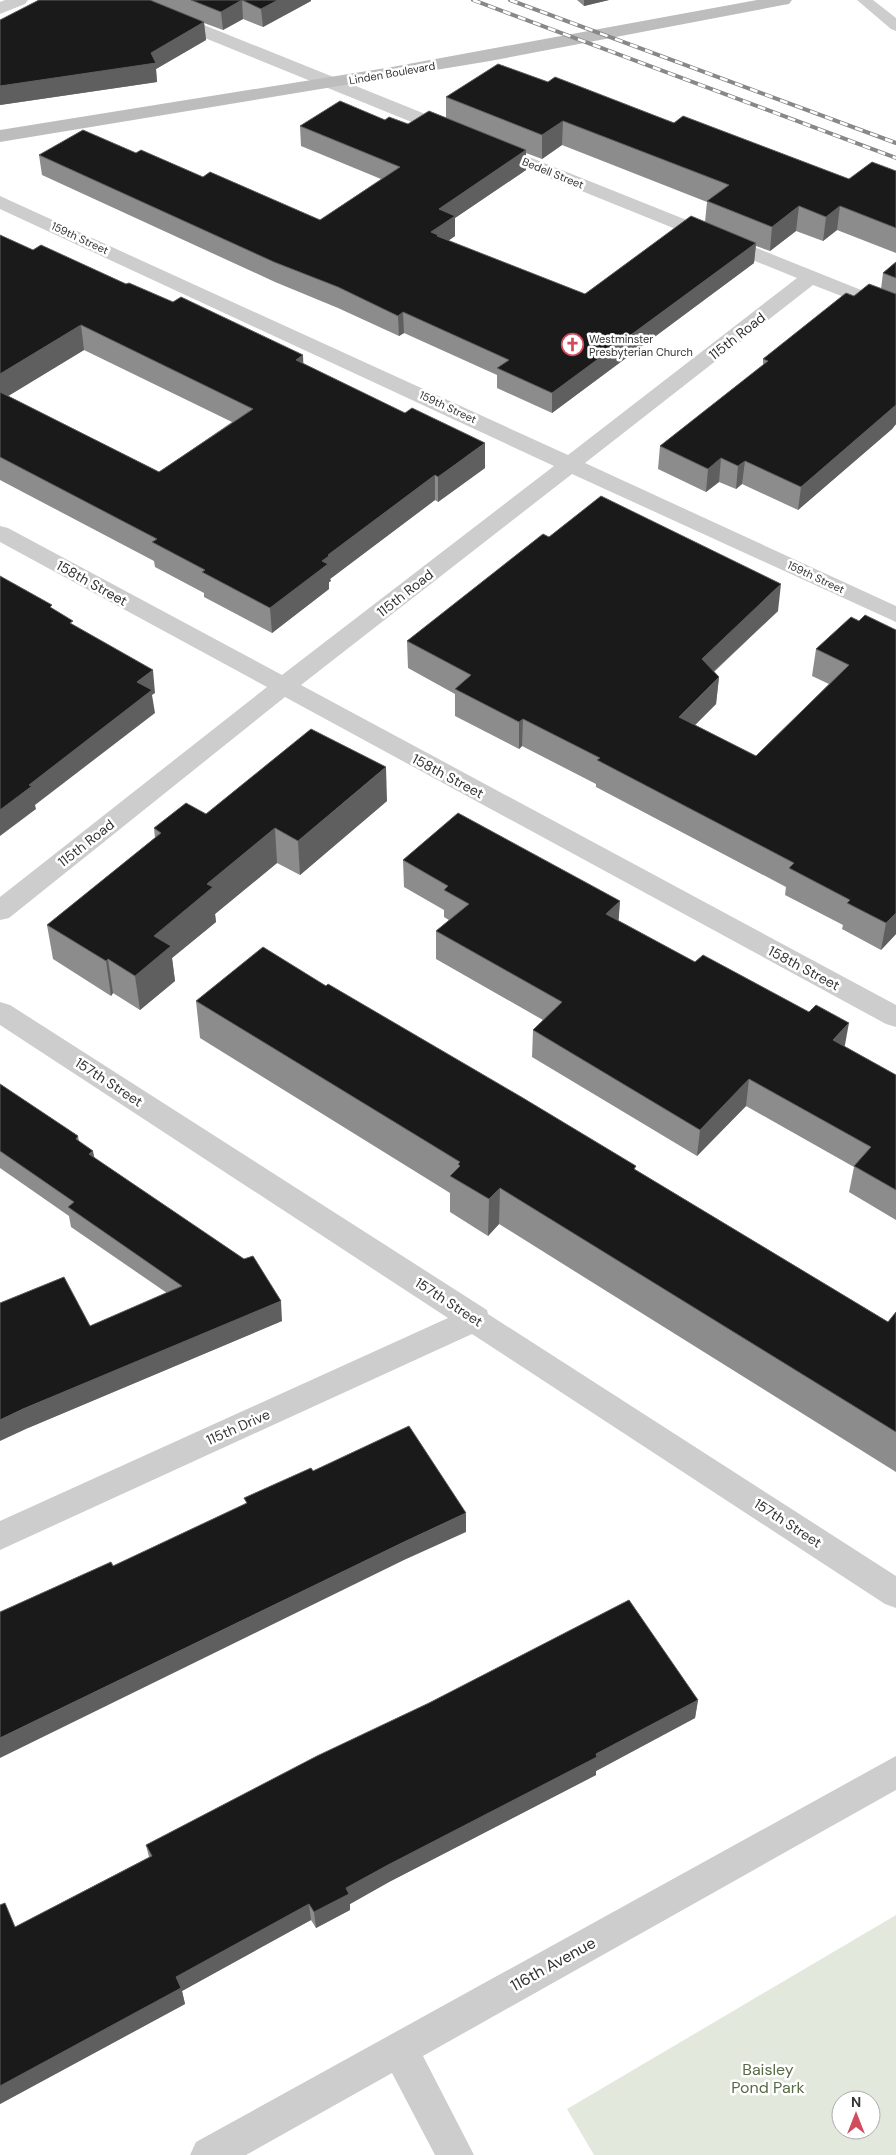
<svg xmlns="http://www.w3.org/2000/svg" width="896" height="2155" viewBox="0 0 896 2155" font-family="'DM Sans',sans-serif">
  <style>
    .green { fill: #e3e8dd; fill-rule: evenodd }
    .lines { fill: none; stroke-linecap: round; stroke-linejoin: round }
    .service { fill: #cdcdcd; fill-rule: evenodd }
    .minor { fill: #cdcdcd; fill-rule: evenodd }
    .secondary { fill: #bdbdbd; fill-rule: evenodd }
    .rail-casing { stroke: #888; stroke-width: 4 }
    .rail { stroke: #fff; stroke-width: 2.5; stroke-dasharray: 8; stroke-linecap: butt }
    .wall { fill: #8c8c8c; fill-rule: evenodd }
    .shaded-wall { fill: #5f5f5f }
    .building { fill: #1a1a1a; stroke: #5f5f5f }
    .labels { text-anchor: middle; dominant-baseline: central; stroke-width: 5; stroke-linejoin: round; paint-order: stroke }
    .far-street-label { font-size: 11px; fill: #333; stroke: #fff }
    .far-poi-label { font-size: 11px; fill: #333; stroke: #fff; text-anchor: start }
    .street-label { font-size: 14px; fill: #333; stroke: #fff }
    .near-street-label { font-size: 16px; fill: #333; stroke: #fff }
    .near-park-label { font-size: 16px; fill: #586a45; stroke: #fff }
  </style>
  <rect width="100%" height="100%" fill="#fff"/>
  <path class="green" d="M 896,1915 L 896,2155 L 594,2155 L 567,2109 ZM 841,2100 L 871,2100 L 871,2130 L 841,2130 Z"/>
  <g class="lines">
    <path class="service" d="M 857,0 L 873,0 L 896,18 L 896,31 L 891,29 Z"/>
    <g class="minor">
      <path d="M 5,0 L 28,0 L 25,4 L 0,14 L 0,2 Z"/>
      <path d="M 118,0 L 142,0 L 460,128 L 462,132 L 460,136 L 446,136 L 121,4 Z"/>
      <path d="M 492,142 L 896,304 L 896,317 L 813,285 L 585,463 L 896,606 L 896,622 L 572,474 L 301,685 L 896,1005 L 896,1027 L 886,1024 L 285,697 L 9,918 L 0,920 L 0,897 L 267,687 L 0,542 L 0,526 L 8,528 L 282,675 L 554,466 L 0,209 L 0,196 L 568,455 L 797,278 L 485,152 L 483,148 L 485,144 Z"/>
      <path d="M 0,1002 L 10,1005 L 487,1310 L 488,1314 L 896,1576 L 896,1608 L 885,1604 L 472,1334 L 0,1550 L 0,1521 L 448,1318 L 0,1025 Z"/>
      <path d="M 896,1756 L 896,1790 L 423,2056 L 474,2155 L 435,2155 L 392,2073 L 246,2155 L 190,2155 L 196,2142 Z"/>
    </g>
    <path class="secondary" d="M 757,0 L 792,0 L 789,4 L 783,5 L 490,61 L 0,142 L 0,130 L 392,67 Z"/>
    <defs>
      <g id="rail">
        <path d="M 473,0 L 896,158"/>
        <path d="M 510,0 L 896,143"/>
      </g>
    </defs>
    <use href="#rail" class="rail-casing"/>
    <use href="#rail" class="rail"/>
  </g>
  <g class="wall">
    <path d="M 39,0 L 311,0 L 311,1 L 263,27 L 243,19 L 223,30 L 204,23 L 206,40 L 156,69 L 157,82 L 0,105 L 0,20 Z"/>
    <path d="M 577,0 L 609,0 L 584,6 Z"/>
    <path d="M 548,82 L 849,179 L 896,171 L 896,253 L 837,230 L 823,241 L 796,231 L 770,251 L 756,246 L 754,263 L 552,413 L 497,388 L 497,375 L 404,333 L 399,336 L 338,308 L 275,282 L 42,175 L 39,155 L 136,153 L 320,220 L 381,179 L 301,146 L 300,126 L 385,120 L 408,124 L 446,118 L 446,97 ZM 562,145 L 707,202 L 705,222 L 585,294 L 448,241 L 455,236 L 455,218 L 526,170 L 526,153 L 542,159 Z"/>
    <path d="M 0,235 L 33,250 L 126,284 L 303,355 L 303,363 L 485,468 L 438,502 L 435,500 L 330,579 L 331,581 L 329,582 L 329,589 L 272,633 L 204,597 L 204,593 L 155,567 L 154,561 L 0,480 ZM 84,350 L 232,422 L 159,472 L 8,396 Z"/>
    <path d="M 896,262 L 896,424 L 892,429 L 798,510 L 742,484 L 736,489 L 719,482 L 706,492 L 658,469 L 660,446 L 763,365 L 763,359 L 854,296 L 881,289 L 883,273 Z"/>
    <path d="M 549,537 L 778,611 L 714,672 L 719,677 L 716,704 L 695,725 L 756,756 L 829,684 L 812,676 L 816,649 L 859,621 L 896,630 L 896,934 L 881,950 L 842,929 L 843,925 L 785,895 L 786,887 L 596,787 L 596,784 L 522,746 L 519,749 L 455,716 L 455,694 L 408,668 L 407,641 Z"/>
    <path d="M 387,801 L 300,875 L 277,863 L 215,914 L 216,922 L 172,958 L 175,981 L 140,1010 L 113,993 L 111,996 L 53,959 L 47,925 L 155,838 L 154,828 L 206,814 Z"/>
    <path d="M 403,860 L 620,901 L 618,921 L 896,1075 L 896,1220 L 849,1192 L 854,1167 L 746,1106 L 697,1156 L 532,1057 L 533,1030 L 543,1020 L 436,959 L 436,931 L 449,920 L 444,917 L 444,910 L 404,887 Z"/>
    <path d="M 326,986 L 636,1170 L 888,1322 L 896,1312 L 896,1472 L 499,1224 L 488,1236 L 450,1212 L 450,1193 L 200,1038 L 196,1001 Z"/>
    <path d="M 0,1084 L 78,1136 L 79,1141 L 95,1158 L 282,1321 L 28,1428 L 90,1326 L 167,1293 L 71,1227 L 69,1216 L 0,1168 Z"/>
    <path d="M 698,1700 L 695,1718 L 596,1771 L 596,1775 L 389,1882 L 350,1904 L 350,1910 L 316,1928 L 311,1920 L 182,1991 L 185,2004 L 0,2104 L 0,1905 L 15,1927 L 149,1857 L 146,1845 Z"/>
  </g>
  <g class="shaded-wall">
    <path d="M 242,0 L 243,19 L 223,30 L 221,12 Z"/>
    <path d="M 278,0 L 311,0 L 311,1 L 263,27 L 261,9 Z"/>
    <path d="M 584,0 L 609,0 L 584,6 Z"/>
    <path d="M 204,22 L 206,40 L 156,69 L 157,82 L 0,105 L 0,86 L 151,53 Z"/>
    <path d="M 563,121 L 562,145 L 542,159 L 542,135 Z"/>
    <path d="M 526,150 L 526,170 L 455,218 L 455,236 L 439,247 L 431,232 L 439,209 Z"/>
    <path d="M 799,206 L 796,231 L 770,251 L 772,227 Z"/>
    <path d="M 840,206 L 837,230 L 823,241 L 826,217 Z"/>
    <path d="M 756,243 L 754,263 L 552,413 L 552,393 Z"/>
    <path d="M 403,312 L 404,333 L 399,336 L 398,316 Z"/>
    <path d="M 81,325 L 84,350 L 0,401 L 0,374 Z"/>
    <path d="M 303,355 L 304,380 L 296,360 Z"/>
    <path d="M 896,405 L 896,424 L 892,429 L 798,510 L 801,487 Z"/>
    <path d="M 485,443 L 485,468 L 438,502 L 438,477 Z"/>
    <path d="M 721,458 L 719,482 L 706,492 L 708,469 Z"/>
    <path d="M 745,461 L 742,484 L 736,489 L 738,466 Z"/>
    <path d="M 435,475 L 435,500 L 330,579 L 331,581 L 329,582 L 329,589 L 272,633 L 270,608 L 322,561 L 328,555 Z"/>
    <path d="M 781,584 L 778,611 L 699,685 L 702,659 Z"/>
    <path d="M 153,670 L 155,693 L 152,695 L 155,713 L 35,805 L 36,809 L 0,836 L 0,810 L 137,682 Z"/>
    <path d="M 719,677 L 716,704 L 676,744 L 679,717 Z"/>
    <path d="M 523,719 L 522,746 L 519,749 L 519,722 Z"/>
    <path d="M 386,767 L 387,801 L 300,875 L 298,841 Z"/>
    <path d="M 275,828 L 277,863 L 215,914 L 216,922 L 172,958 L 175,981 L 140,1010 L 135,976 L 154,936 L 207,884 Z"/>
    <path d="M 620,901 L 618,929 L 606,914 Z"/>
    <path d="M 896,913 L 896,934 L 881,950 L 886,923 Z"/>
    <path d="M 108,959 L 113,993 L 111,996 L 106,961 Z"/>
    <path d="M 849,1023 L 844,1050 L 833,1040 Z"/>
    <path d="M 749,1079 L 746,1106 L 697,1156 L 700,1130 Z"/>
    <path d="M 93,1151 L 97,1171 L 89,1154 Z"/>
    <path d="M 500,1188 L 499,1224 L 488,1236 L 489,1199 Z"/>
    <path d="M 281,1301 L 282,1321 L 28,1428 L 0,1441 L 0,1420 L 23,1409 Z"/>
    <path d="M 466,1513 L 466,1532 L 404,1560 L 0,1758 L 0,1738 L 404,1542 Z"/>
    <path d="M 698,1700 L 695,1718 L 596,1771 L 596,1775 L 389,1882 L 350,1904 L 350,1910 L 316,1928 L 314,1912 L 346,1888 L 388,1865 Z"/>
    <path d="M 309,1904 L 311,1920 L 182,1991 L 185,2004 L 0,2104 L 0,2086 L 176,1977 Z"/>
  </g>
  <g class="building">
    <path d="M 39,0 L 150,0 L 204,22 L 151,53 L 156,63 L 0,86 L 0,20 Z"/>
    <path d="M 191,0 L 278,0 L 261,9 L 242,0 L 221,12 Z"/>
    <path d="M 498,64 L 548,82 L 555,77 L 674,123 L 683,116 L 849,179 L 872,162 L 896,171 L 896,228 L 840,206 L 826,217 L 799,206 L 772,227 L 707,201 L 729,185 L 563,121 L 542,135 L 446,97 Z"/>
    <path d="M 340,101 L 385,120 L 389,117 L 408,124 L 429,111 L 526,150 L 439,209 L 455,216 L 431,232 L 438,235 L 437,236 L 585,294 L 691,216 L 756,243 L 552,393 L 497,368 L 509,360 L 403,312 L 398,316 L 338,287 L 274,262 L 39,155 L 83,130 L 136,153 L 141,150 L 203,177 L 210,172 L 320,220 L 400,167 L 300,126 Z"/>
    <path d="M 0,235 L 33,250 L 41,245 L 126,284 L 129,283 L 173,302 L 181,297 L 303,355 L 296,360 L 405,413 L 412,408 L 485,443 L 438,477 L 435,475 L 328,555 L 329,556 L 322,561 L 328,564 L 270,608 L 202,572 L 205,570 L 152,542 L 157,539 L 0,457 L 0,392 L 159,472 L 253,409 L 81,325 L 0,374 Z"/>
    <path d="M 896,262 L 896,278 L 883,273 Z"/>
    <path d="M 869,284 L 896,294 L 896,405 L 801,487 L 745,461 L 738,466 L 721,458 L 708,469 L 660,446 L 768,361 L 763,359 L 846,293 L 854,296 Z"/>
    <path d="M 601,496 L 781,584 L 702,659 L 719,677 L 679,717 L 756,756 L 849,665 L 816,649 L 851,617 L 859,621 L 865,615 L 896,630 L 896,913 L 886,923 L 847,903 L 850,900 L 789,868 L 794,863 L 597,760 L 600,758 L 523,719 L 519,722 L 455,689 L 471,675 L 407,641 L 543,534 L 549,537 Z"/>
    <path d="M 0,576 L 52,605 L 50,607 L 73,621 L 70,623 L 153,670 L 137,682 L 152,690 L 29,785 L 32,786 L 0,810 Z"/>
    <path d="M 311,729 L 386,767 L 298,841 L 275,828 L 207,884 L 213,887 L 154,936 L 171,946 L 135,976 L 108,959 L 106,961 L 47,925 L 161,833 L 154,828 L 186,803 L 206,814 Z"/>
    <path d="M 458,813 L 620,901 L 606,914 L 695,962 L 703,955 L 809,1012 L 816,1005 L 849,1023 L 833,1040 L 896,1075 L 896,1190 L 854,1166 L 871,1147 L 749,1079 L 700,1130 L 533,1030 L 562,1002 L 436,931 L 469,904 L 444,890 L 448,886 L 403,860 Z"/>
    <path d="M 263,947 L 326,986 L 328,984 L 523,1098 L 636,1166 L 634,1169 L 888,1322 L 896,1312 L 896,1432 L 500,1188 L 489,1199 L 450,1176 L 460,1166 L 458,1164 L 460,1162 L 196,1001 Z"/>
    <path d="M 0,1084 L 78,1136 L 76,1139 L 93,1151 L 89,1154 L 244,1259 L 253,1256 L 281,1301 L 23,1409 L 0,1420 L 0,1303 L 64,1277 L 90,1326 L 182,1286 L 68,1207 L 74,1202 L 0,1151 Z"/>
    <path d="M 409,1426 L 466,1513 L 404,1542 L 0,1738 L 0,1612 L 111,1562 L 113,1566 L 247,1503 L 244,1498 L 311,1468 L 313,1471 Z"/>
    <path d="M 629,1600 L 698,1700 L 596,1754 L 597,1757 L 388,1865 L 346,1888 L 349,1894 L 314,1912 L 309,1904 L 176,1977 L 181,1988 L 0,2086 L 0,1905 L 5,1903 L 15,1927 L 152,1856 L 146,1845 L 317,1756 L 429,1703 Z"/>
  </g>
  <defs>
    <symbol id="church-ring" viewBox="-11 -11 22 22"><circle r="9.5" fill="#fff" stroke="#d14d5e" stroke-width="1.5"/><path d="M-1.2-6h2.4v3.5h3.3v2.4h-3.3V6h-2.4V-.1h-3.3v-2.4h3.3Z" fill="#d14d5e"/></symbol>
  </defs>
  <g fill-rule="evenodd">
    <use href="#church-ring" x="560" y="332" width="25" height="25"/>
  </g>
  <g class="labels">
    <g class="far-street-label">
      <text transform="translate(392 73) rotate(-10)">Linden Boulevard</text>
      <text transform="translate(553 173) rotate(22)">Bedell Street</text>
      <text transform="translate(80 238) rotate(25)">159th Street</text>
      <text transform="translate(448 407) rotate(25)">159th Street</text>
      <text transform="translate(816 577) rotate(25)">159th Street</text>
    </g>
    <g class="far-poi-label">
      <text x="589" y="339">Westminster<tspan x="589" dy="13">Presbyterian Church</tspan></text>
    </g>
    <g class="street-label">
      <text transform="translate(737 336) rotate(-38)">115th Road</text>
      <text transform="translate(92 583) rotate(29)">158th Street</text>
      <text transform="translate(405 593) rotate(-38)">115th Road</text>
      <text transform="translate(448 776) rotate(28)">158th Street</text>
      <text transform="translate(86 843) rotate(-38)">115th Road</text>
      <text transform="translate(804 968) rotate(28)">158th Street</text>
      <text transform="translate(109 1082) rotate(33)">157th Street</text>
      <text transform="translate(449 1302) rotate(33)">157th Street</text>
      <text transform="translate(238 1427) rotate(-24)">115th Drive</text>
      <text transform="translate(788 1523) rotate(33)">157th Street</text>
    </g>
    <g class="near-street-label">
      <text transform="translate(553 1964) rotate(-29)">116th Avenue</text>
    </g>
    <g class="near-park-label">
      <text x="768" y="2069">Baisley<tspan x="768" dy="18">Pond Park</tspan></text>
    </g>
  </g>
  <g transform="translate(856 2115)"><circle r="24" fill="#ffffff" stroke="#adadad"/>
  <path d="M0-4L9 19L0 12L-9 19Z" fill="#d14d5e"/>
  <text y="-8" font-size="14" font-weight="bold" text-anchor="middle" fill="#333333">N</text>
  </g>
</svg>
